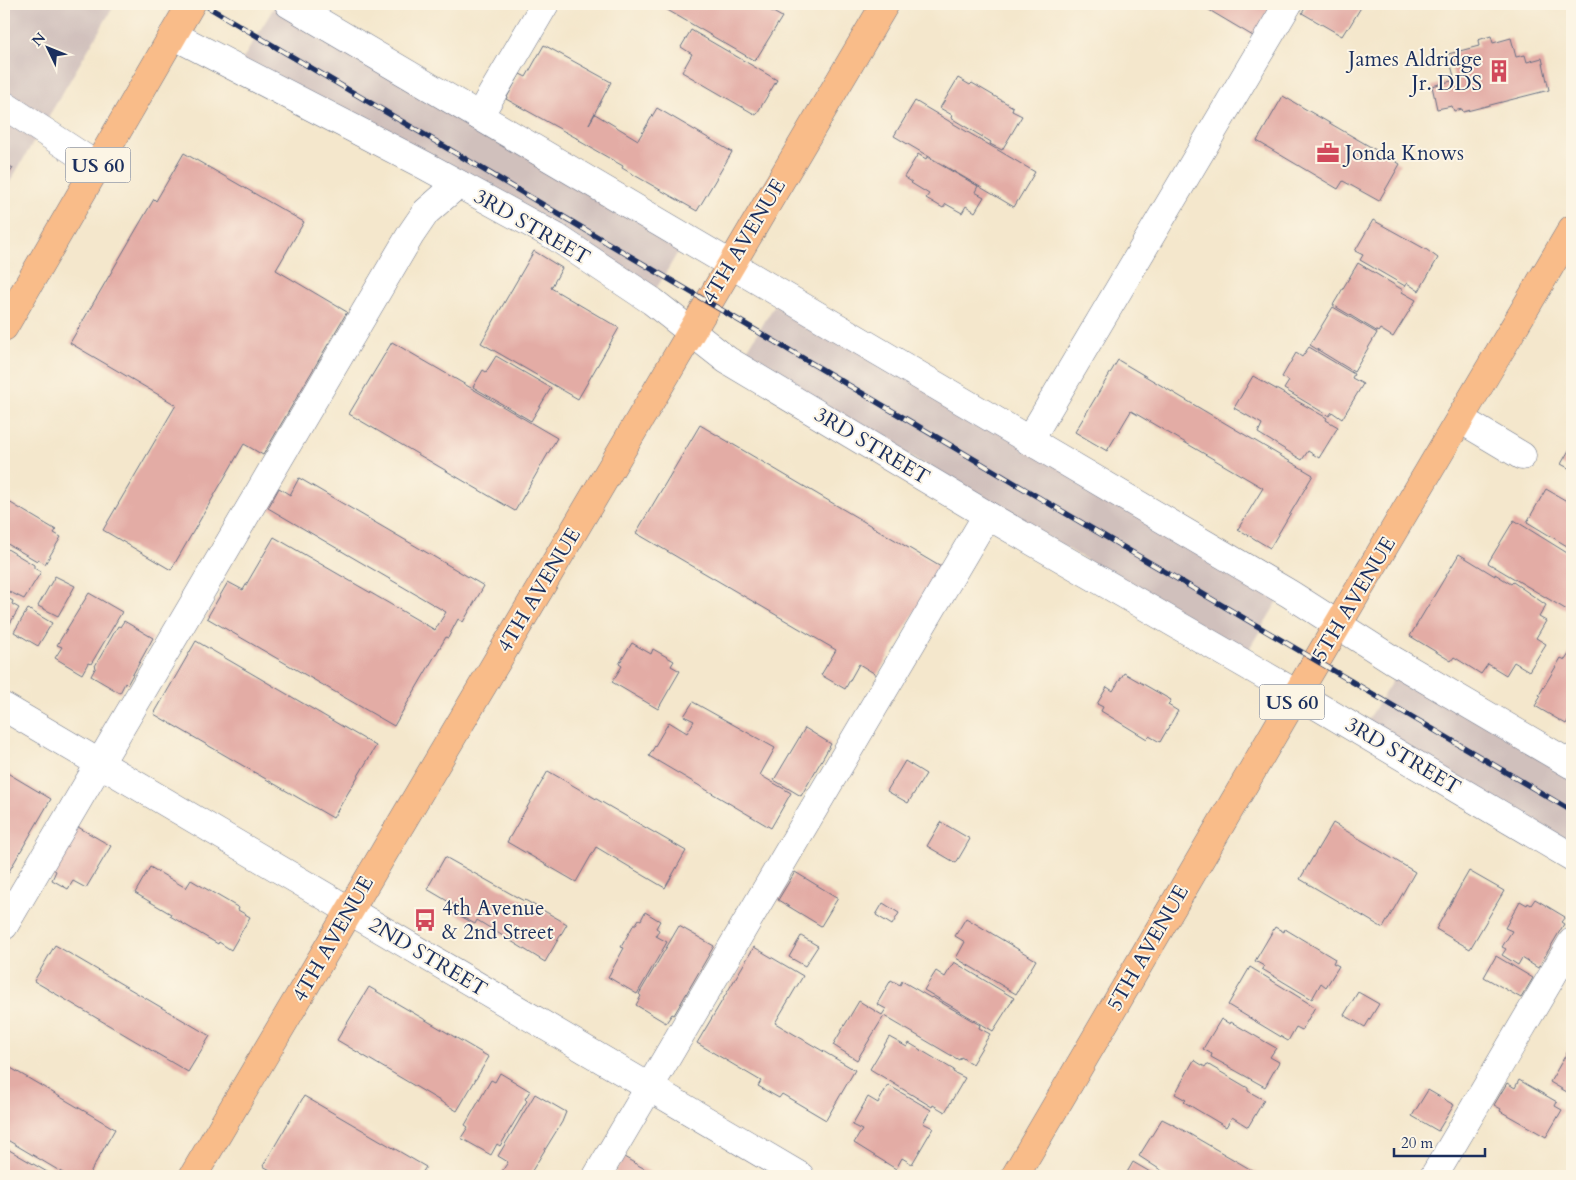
<svg xmlns="http://www.w3.org/2000/svg" width="1576" height="1180" viewBox="0 0 1576 1180" font-family="Cardo,serif">
  <style>
    .industrial { fill: #d0c0bc }
    .building { fill: #e3aca5 }
    .lines { fill: none; stroke-linecap: round; stroke-linejoin: round }
    .minor-casing { stroke: #676f84; stroke-width: 29 }
    .major-casing { stroke: #676f84; stroke-width: 29 }
    .minor { stroke: #fff; stroke-width: 28 }
    .major { stroke: #f9bc89; stroke-width: 28 }
    .rail-casing { stroke: #1b2f5e; stroke-width: 5.5 }
    .rail { stroke: #fcf5e5; stroke-width: 4; stroke-dasharray: 11; stroke-linecap: butt }
    .labels { text-anchor: middle; dominant-baseline: central; stroke-width: 4; stroke-linejoin: round; paint-order: stroke }
    .shield { fill: #fcf5e5; stroke: #5e6a86; stroke-width: 1 }
    .shield-label { font-size: 20px; font-weight: bold; fill: #1b2f5e }
    .poi-label { font-size: 21px; fill: #1b2f5e; stroke: #fcf5e5; text-anchor: start }
    .street-label { font-size: 21px; fill: #1b2f5e; stroke: #fcf5e5 }
  </style>
  <rect width="100%" height="100%" fill="#fcf5e5"/>
  <filter id="ink" filterUnits="userSpaceOnUse"><feTurbulence type="fractalNoise" baseFrequency=".02" numOctaves="2"/><feDisplacementMap in="SourceGraphic" scale="10" xChannelSelector="R" yChannelSelector="G"/><feConvolveMatrix kernelMatrix="1 2 1 2 8 2 1 2 1" color-interpolation-filters="sRGB"/></filter>
  <filter id="wash" filterUnits="userSpaceOnUse"><feTurbulence type="fractalNoise" baseFrequency=".0096" numOctaves="4" result="noise"/><feDisplacementMap in="SourceGraphic" scale="20" xChannelSelector="R" yChannelSelector="G"/><feGaussianBlur stdDeviation="1.12" result="paint"/><feColorMatrix in="noise" values="0 0 0 0 0 0 0 0 0 0 0 0 0 0 0 0 0 1.4 0 .05"/><feComposite in="paint" operator="in"/></filter>
  <g filter="url(#wash)">
    <rect width="100%" height="100%" fill="#f4e7cc"/>
    <g class="industrial">
      <path d="M 4,4 L 115,4 L 4,192 Z"/>
      <path d="M 276,4 L 684,242 L 649,301 L 241,62 Z"/>
      <path d="M 779,298 L 1282,594 L 1246,654 L 743,357 Z"/>
      <path d="M 1402,665 L 1572,765 L 1572,846 L 1365,725 Z"/>
    </g>
    <g id="blocks">
      <g class="building">
        <path d="M 667,4 L 759,4 L 782,17 L 755,61 L 664,8 Z"/>
        <path d="M 1199,4 L 1272,4 L 1253,36 Z"/>
        <path d="M 1308,4 L 1363,4 L 1348,29 L 1347,28 L 1342,36 L 1302,13 Z"/>
        <path d="M 691,30 L 777,80 L 756,115 L 682,72 L 692,54 L 681,47 Z"/>
        <path d="M 1491,36 L 1493,43 L 1511,38 L 1516,57 L 1525,55 L 1527,62 L 1542,58 L 1549,90 L 1463,112 L 1462,109 L 1454,111 L 1452,106 L 1437,109 L 1432,86 L 1455,80 L 1448,54 L 1479,46 L 1478,40 Z"/>
        <path d="M 544,45 L 611,82 L 589,124 L 595,114 L 638,140 L 657,108 L 732,152 L 697,211 L 622,168 L 623,166 L 579,141 L 580,140 L 506,99 L 520,74 L 526,77 Z"/>
        <path d="M 958,78 L 970,85 L 972,83 L 1013,107 L 1012,111 L 1022,116 L 1002,150 L 990,144 L 991,142 L 951,118 L 952,115 L 940,108 Z"/>
        <path d="M 1283,96 L 1400,164 L 1379,201 L 1343,181 L 1338,189 L 1257,141 Z"/>
        <path d="M 915,101 L 1035,172 L 1014,207 L 894,136 Z"/>
        <path d="M 184,153 L 304,222 L 276,270 L 347,312 L 263,455 L 244,444 L 171,570 L 103,530 L 176,405 L 70,343 L 154,199 L 156,201 Z"/>
        <path d="M 918,154 L 926,159 L 927,157 L 978,186 L 975,192 L 984,197 L 975,212 L 966,206 L 962,213 L 946,204 L 943,208 L 926,198 L 929,194 L 911,183 L 912,182 L 904,177 Z"/>
        <path d="M 4,163 L 13,168 L 4,183 Z"/>
        <path d="M 1373,220 L 1427,250 L 1438,258 L 1419,291 L 1407,283 L 1405,286 L 1360,260 L 1363,255 L 1355,251 Z"/>
        <path d="M 534,251 L 562,268 L 551,288 L 619,328 L 578,399 L 481,343 Z"/>
        <path d="M 1358,263 L 1403,290 L 1402,292 L 1416,300 L 1393,337 L 1380,329 L 1378,332 L 1333,305 Z"/>
        <path d="M 1333,307 L 1377,333 L 1354,372 L 1310,345 Z"/>
        <path d="M 392,342 L 557,438 L 515,511 L 349,414 Z"/>
        <path d="M 1309,347 L 1354,374 L 1352,378 L 1363,384 L 1342,419 L 1332,412 L 1329,416 L 1284,389 L 1289,381 L 1282,377 L 1296,353 L 1302,357 Z"/>
        <path d="M 496,356 L 551,388 L 531,421 L 473,387 L 483,370 L 486,372 Z"/>
        <path d="M 1118,360 L 1313,475 L 1270,548 L 1238,529 L 1263,488 L 1131,411 L 1107,451 L 1075,432 Z"/>
        <path d="M 1253,376 L 1327,418 L 1326,420 L 1338,427 L 1319,458 L 1308,451 L 1302,460 L 1258,433 L 1262,424 L 1234,408 Z"/>
        <path d="M 700,425 L 941,567 L 877,675 L 859,664 L 845,689 L 821,675 L 836,650 L 636,533 Z"/>
        <path d="M 1572,445 L 1572,470 L 1561,464 Z"/>
        <path d="M 299,478 L 484,586 L 463,622 L 458,619 L 448,638 L 446,637 L 394,726 L 207,618 L 228,582 L 243,590 L 274,537 L 435,630 L 446,612 L 268,508 L 279,488 L 290,495 Z"/>
        <path d="M 1546,489 L 1572,504 L 1572,549 L 1527,522 Z"/>
        <path d="M 9,502 L 56,530 L 54,533 L 61,537 L 45,564 L 38,559 L 37,561 L 4,542 L 4,511 Z"/>
        <path d="M 1514,520 L 1572,556 L 1572,613 L 1488,563 Z"/>
        <path d="M 4,547 L 34,565 L 34,568 L 41,572 L 24,599 L 4,589 Z"/>
        <path d="M 1459,554 L 1495,576 L 1495,574 L 1511,584 L 1513,582 L 1546,605 L 1539,617 L 1546,621 L 1536,638 L 1546,644 L 1529,671 L 1514,662 L 1506,675 L 1488,664 L 1481,674 L 1454,657 L 1451,661 L 1410,636 Z"/>
        <path d="M 55,576 L 75,586 L 58,616 L 38,606 Z"/>
        <path d="M 89,593 L 122,612 L 91,664 L 88,663 L 82,674 L 55,658 L 62,647 L 57,645 Z"/>
        <path d="M 4,596 L 13,601 L 12,604 L 19,608 L 4,634 Z"/>
        <path d="M 28,609 L 52,623 L 38,646 L 14,632 Z"/>
        <path d="M 124,621 L 153,638 L 127,685 L 125,683 L 120,693 L 91,676 L 96,667 L 95,666 L 118,626 L 120,627 Z"/>
        <path d="M 196,641 L 376,746 L 333,818 L 154,714 Z"/>
        <path d="M 632,643 L 651,654 L 653,649 L 674,661 L 671,666 L 680,671 L 658,709 L 612,682 L 622,666 L 619,664 Z"/>
        <path d="M 1569,654 L 1572,656 L 1572,714 L 1566,724 L 1535,706 L 1541,696 L 1539,695 L 1561,658 L 1565,660 Z"/>
        <path d="M 1124,673 L 1171,700 L 1168,705 L 1178,711 L 1160,742 L 1149,736 L 1147,739 L 1101,711 L 1103,707 L 1097,704 L 1107,687 L 1113,691 Z"/>
        <path d="M 693,702 L 775,748 L 760,775 L 791,793 L 771,828 L 649,756 L 669,722 L 687,733 L 694,721 L 684,716 Z"/>
        <path d="M 805,728 L 831,744 L 801,796 L 774,780 Z"/>
        <path d="M 905,761 L 926,774 L 908,803 L 887,791 Z"/>
        <path d="M 4,771 L 51,799 L 4,880 Z"/>
        <path d="M 548,771 L 686,851 L 665,888 L 596,847 L 576,882 L 507,842 Z"/>
        <path d="M 941,822 L 970,839 L 956,863 L 927,846 Z"/>
        <path d="M 1333,823 L 1415,872 L 1383,928 L 1300,879 Z"/>
        <path d="M 78,827 L 111,846 L 86,888 L 73,881 L 68,889 L 52,880 L 56,871 L 53,869 Z"/>
        <path d="M 445,857 L 524,901 L 525,900 L 567,924 L 545,962 L 477,920 L 475,924 L 453,912 L 456,906 L 427,889 Z"/>
        <path d="M 150,867 L 186,888 L 191,880 L 239,908 L 238,910 L 250,917 L 231,950 L 219,942 L 218,944 L 170,916 L 171,914 L 135,893 Z"/>
        <path d="M 1469,871 L 1504,891 L 1470,949 L 1436,929 Z"/>
        <path d="M 795,872 L 838,898 L 821,926 L 778,900 Z"/>
        <path d="M 1535,899 L 1565,917 L 1561,922 L 1564,924 L 1538,968 L 1522,958 L 1518,965 L 1502,955 L 1506,949 L 1502,947 L 1512,931 L 1505,928 L 1520,901 L 1527,905 L 1528,903 L 1531,905 Z"/>
        <path d="M 883,903 L 899,913 L 892,925 L 876,915 Z"/>
        <path d="M 645,912 L 660,921 L 656,928 L 659,930 L 656,936 L 667,942 L 637,994 L 608,977 L 624,948 L 621,947 L 634,924 L 636,924 L 639,919 L 641,920 Z"/>
        <path d="M 966,918 L 1036,960 L 1016,994 L 956,958 L 965,942 L 955,936 Z"/>
        <path d="M 679,926 L 714,946 L 674,1015 L 672,1014 L 666,1023 L 636,1005 L 641,996 L 639,994 Z"/>
        <path d="M 1275,927 L 1284,932 L 1285,929 L 1335,959 L 1333,963 L 1339,966 L 1326,987 L 1321,983 L 1312,999 L 1262,969 L 1264,966 L 1255,961 Z"/>
        <path d="M 801,936 L 818,946 L 805,966 L 789,957 Z"/>
        <path d="M 55,945 L 210,1036 L 188,1072 L 34,981 Z"/>
        <path d="M 754,947 L 803,976 L 775,1023 L 855,1070 L 826,1120 L 782,1094 L 779,1098 L 758,1086 L 761,1081 L 697,1043 Z"/>
        <path d="M 1496,956 L 1533,978 L 1521,998 L 1484,977 Z"/>
        <path d="M 954,962 L 1014,998 L 993,1031 L 924,990 L 936,971 L 945,977 Z"/>
        <path d="M 1250,967 L 1315,1007 L 1302,1030 L 1296,1027 L 1288,1041 L 1228,1005 Z"/>
        <path d="M 891,980 L 900,985 L 902,981 L 931,998 L 932,997 L 980,1025 L 979,1028 L 990,1034 L 972,1064 L 961,1057 L 959,1060 L 884,1016 L 857,1060 L 833,1045 L 859,1001 L 882,1015 L 886,1009 L 877,1004 Z"/>
        <path d="M 369,987 L 489,1057 L 457,1111 L 337,1040 Z"/>
        <path d="M 1358,992 L 1379,1004 L 1365,1027 L 1344,1015 Z"/>
        <path d="M 1221,1019 L 1230,1024 L 1231,1022 L 1276,1048 L 1270,1057 L 1279,1062 L 1265,1087 L 1211,1057 L 1212,1054 L 1203,1049 Z"/>
        <path d="M 889,1037 L 907,1047 L 909,1043 L 954,1070 L 953,1072 L 965,1078 L 945,1112 L 933,1105 L 932,1107 L 870,1069 Z"/>
        <path d="M 1572,1044 L 1572,1095 L 1550,1082 Z"/>
        <path d="M 1194,1060 L 1205,1067 L 1207,1064 L 1248,1088 L 1248,1091 L 1264,1100 L 1248,1127 L 1232,1117 L 1226,1127 L 1184,1102 L 1186,1100 L 1175,1094 Z"/>
        <path d="M 4,1064 L 115,1129 L 88,1176 L 68,1176 L 4,1138 Z"/>
        <path d="M 500,1073 L 530,1091 L 525,1099 L 527,1101 L 500,1146 L 497,1144 L 491,1155 L 461,1138 L 468,1127 L 465,1125 L 491,1080 L 495,1082 Z"/>
        <path d="M 1519,1080 L 1557,1102 L 1555,1106 L 1562,1110 L 1546,1137 L 1500,1111 L 1501,1109 L 1494,1105 L 1507,1083 L 1515,1088 Z"/>
        <path d="M 888,1085 L 931,1110 L 923,1123 L 933,1128 L 912,1164 L 902,1158 L 896,1169 L 854,1143 L 862,1130 L 852,1125 L 868,1097 L 878,1103 Z"/>
        <path d="M 1428,1090 L 1454,1105 L 1438,1131 L 1412,1116 Z"/>
        <path d="M 535,1094 L 566,1112 L 562,1122 L 530,1174 L 531,1176 L 499,1176 L 508,1162 L 498,1156 Z"/>
        <path d="M 304,1096 L 426,1167 L 420,1176 L 281,1176 L 263,1166 Z"/>
        <path d="M 1162,1119 L 1174,1125 L 1262,1176 L 1170,1176 L 1139,1156 Z"/>
        <path d="M 4,1147 L 54,1176 L 4,1176 Z"/>
        <path d="M 624,1157 L 657,1176 L 613,1176 Z"/>
        <path d="M 1133,1162 L 1157,1176 L 1125,1176 Z"/>
      </g>
    </g>
  </g>
  <g filter="url(#ink)">
    <use href="#blocks" fill-opacity="0" stroke="#676f84" stroke-width="1"/>
    <g class="lines">
      <defs>
        <g id="minor">
          <path d="M 289,4 L 1290,594 L 1393,660 L 1572,765"/>
          <path d="M 173,35 L 424,165 L 556,237 L 652,301 L 727,360 L 987,515 L 1297,694 L 1572,857"/>
          <path d="M 4,105 L 97,166"/>
          <path d="M 479,116 L 545,4"/>
          <path d="M 1460,419 L 1522,456"/>
          <path d="M 1029,441 L 1288,4"/>
          <path d="M 4,707 L 800,1176"/>
          <path d="M 4,926 L 411,234 L 426,212 L 458,184"/>
          <path d="M 597,1176 L 987,515"/>
          <path d="M 1434,1176 L 1572,942"/>
        </g>
        <g id="major">
          <path d="M 4,327 L 191,4"/>
          <path d="M 193,1176 L 885,4"/>
          <path d="M 1015,1176 L 1297,694 L 1572,229"/>
        </g>
      </defs>
      <use href="#minor" class="minor-casing"/>
      <use href="#major" class="major-casing"/>
      <use href="#minor" class="minor"/>
      <use href="#major" class="major"/>
      <defs>
        <path id="rail" d="M 203,4 L 1038,497 L 1572,811"/>
      </defs>
      <use href="#rail" class="rail-casing"/>
      <use href="#rail" class="rail"/>
    </g>
  </g>
  <defs>
    <symbol id="building-bare" viewBox="-9 -9 18 18"><path d="M-4-6H4V6H1V3H-1V6H-4ZM-2.5-4.3h1.7v1.8h-1.7ZM.8-4.3h1.7v1.8H.8ZM-2.5-1h1.7V.8h-1.7ZM.8-1h1.7V.8H.8Z" fill="#d1495b" stroke="#fcf5e5" stroke-width="2.5" paint-order="stroke"/></symbol>
    <symbol id="office-bare" viewBox="-9 -9 18 18"><path d="M-6-3h4V-5.5h4V-3h4V5H-6ZM-1-4.5V-3h2v-1.5ZM-6 0V1H6V0Z" fill="#d1495b" stroke="#fcf5e5" stroke-width="2.5" paint-order="stroke"/></symbol>
    <symbol id="bus-bare" viewBox="-9 -9 18 18"><path d="M-5-6H5V4H4V6H2V4H-2V6H-4V4H-5ZM-3.5-4V0h7V-4ZM-3.5 1.2v1.5H-2V1.2ZM2 1.2v1.5H3.5V1.2Z" fill="#d1495b" stroke="#fcf5e5" stroke-width="2.5" paint-order="stroke"/></symbol>
  </defs>
  <g fill-rule="evenodd">
    <use href="#building-bare" x="1483" y="55" width="32" height="32"/>
    <use href="#office-bare" x="1312" y="137" width="32" height="32"/>
    <use href="#bus-bare" x="409" y="904" width="32" height="32"/>
  </g>
  <g class="labels">
    <g class="shield">
      <rect x="65.5" y="147.5" width="65" height="35" rx="4"/>
      <rect x="1259.5" y="684.5" width="65" height="35" rx="4"/>
    </g>
    <g class="shield-label">
      <text x="98" y="165">US 60</text>
      <text x="1292" y="702">US 60</text>
    </g>
    <g class="poi-label">
      <text x="1482" y="59" text-anchor="end">James Aldridge<tspan x="1482" dy="24">Jr. DDS</tspan></text>
      <text x="1345" y="153">Jonda Knows</text>
      <text x="442" y="908">4th Avenue<tspan x="442" dy="24">&amp; 2nd Street</tspan></text>
    </g>
    <g class="street-label">
      <text transform="translate(532 227) rotate(30)">3RD STREET</text>
      <text transform="translate(744 241) rotate(-59)">4TH AVENUE</text>
      <text transform="translate(872 446) rotate(31)">3RD STREET</text>
      <text transform="translate(539 590) rotate(-59)">4TH AVENUE</text>
      <text transform="translate(1354 599) rotate(-59)">5TH AVENUE</text>
      <text transform="translate(1403 756) rotate(31)">3RD STREET</text>
      <text transform="translate(333 939) rotate(-60)">4TH AVENUE</text>
      <text transform="translate(1148 948) rotate(-60)">5TH AVENUE</text>
      <text transform="translate(428 957) rotate(31)">2ND STREET</text>
    </g>
  </g>
  <rect width="1576" height="1180" fill="none" stroke="#fcf5e5" stroke-width="20"/>
  <g transform="translate(48 48) rotate(313)" stroke="#fcf5e5" stroke-width="4" paint-order="stroke">
  <path d="M0-4L9 19L0 12L-9 19Z" fill="#1b2f5e"/>
  <text y="-8" font-size="14" font-weight="bold" text-anchor="middle" fill="#1b2f5e">N</text>
  </g>
  <path d="M1394 1148v8h91v-8" fill="none" stroke="#1b2f5e" stroke-width="2.5"/>
  <text x="1401" y="1148" font-size="15" fill="#1b2f5e" stroke="#fcf5e5" stroke-width="4" paint-order="stroke">20 m</text>
</svg>
